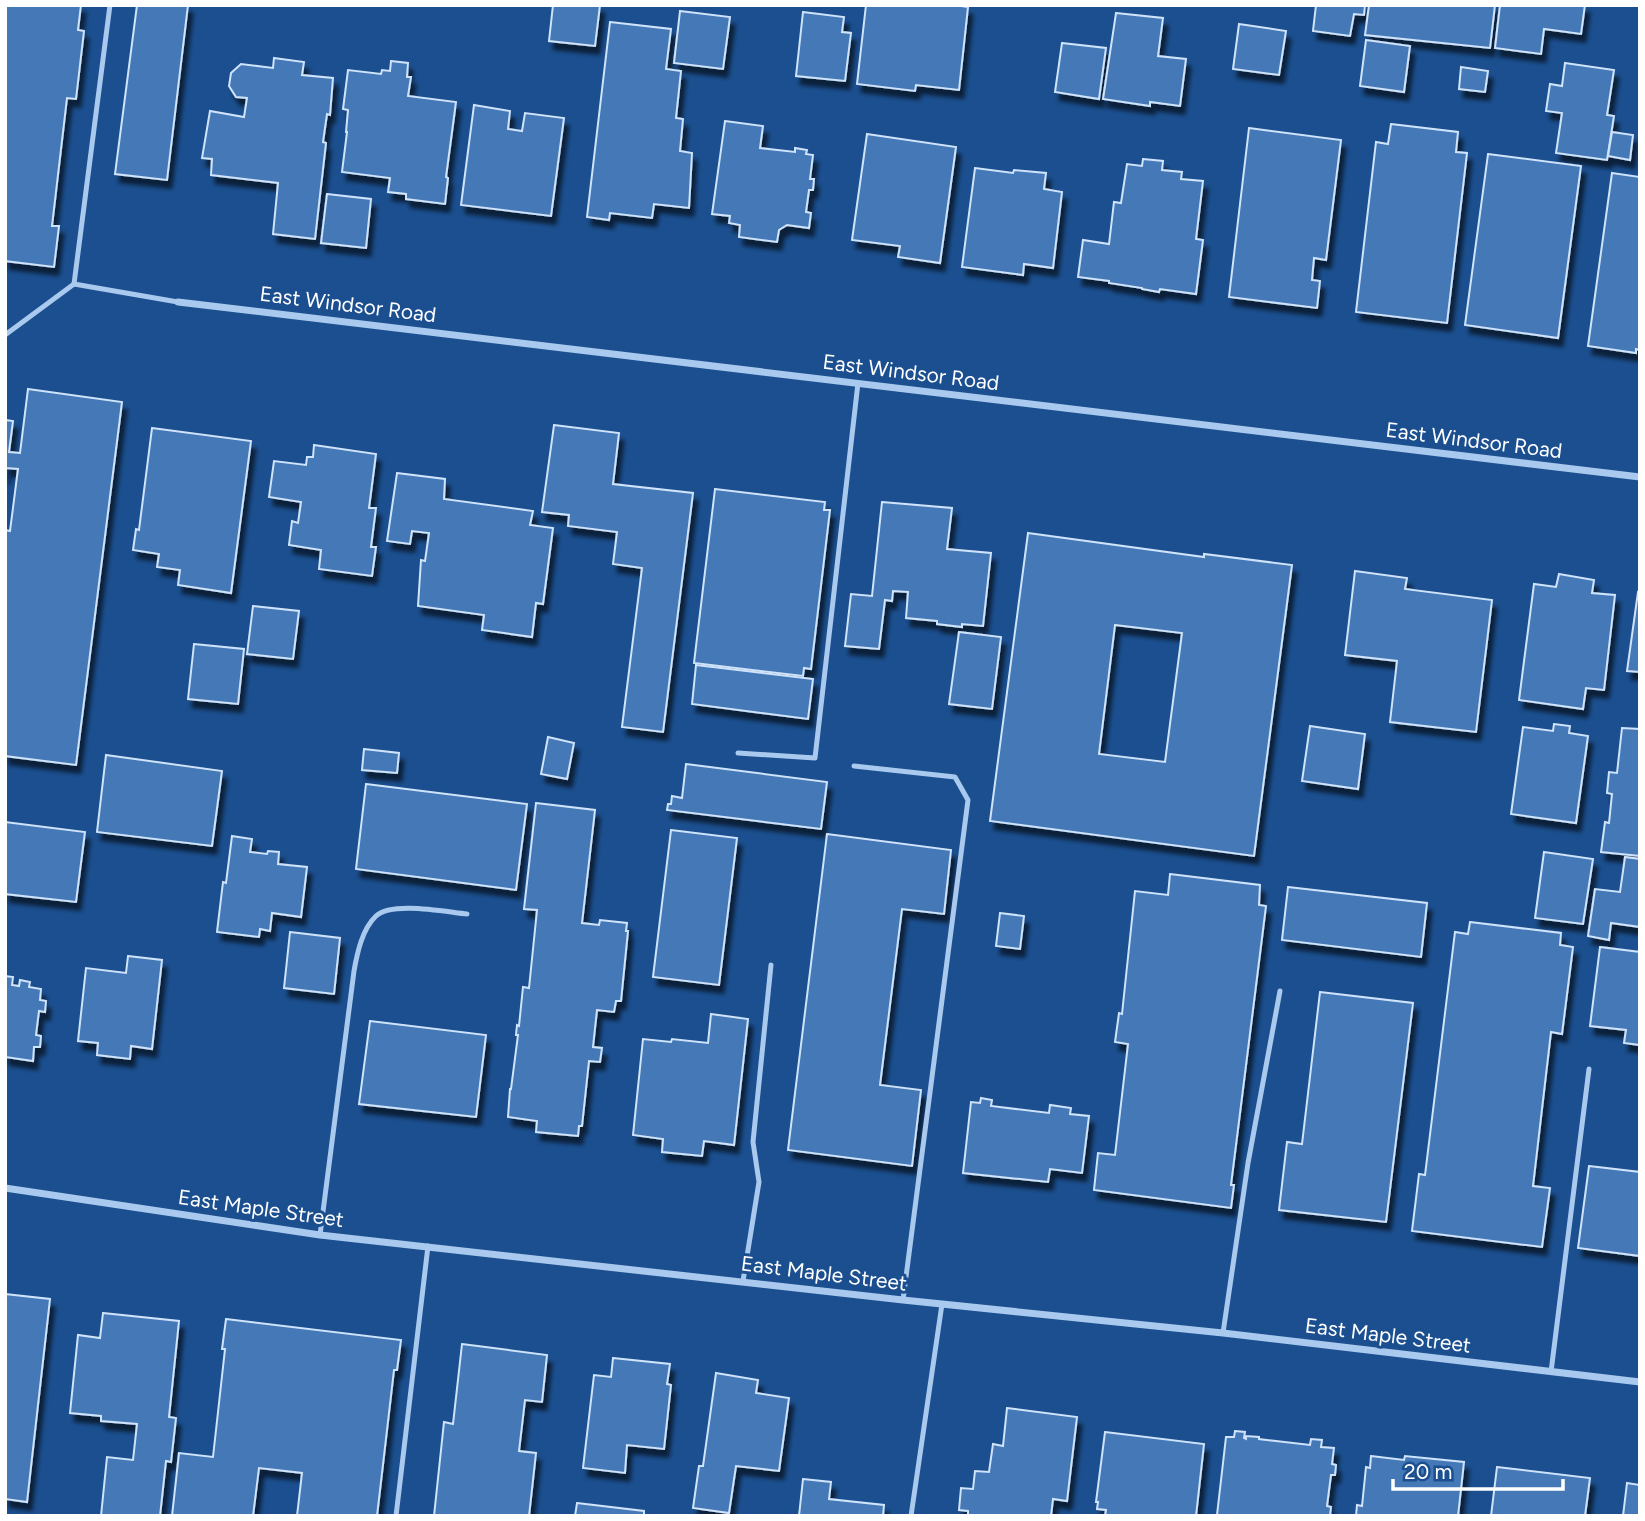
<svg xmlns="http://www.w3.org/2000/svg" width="1645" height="1521" viewBox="0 0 1645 1521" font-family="Figtree,sans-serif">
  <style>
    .building { fill: #4478b7; stroke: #cfe3fa; stroke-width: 2; fill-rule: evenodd; filter: url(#shadow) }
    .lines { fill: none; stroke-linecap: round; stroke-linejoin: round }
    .service { stroke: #a9c9ee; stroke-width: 5 }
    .minor { stroke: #a9c9ee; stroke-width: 7 }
    .labels { text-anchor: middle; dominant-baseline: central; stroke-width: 6; stroke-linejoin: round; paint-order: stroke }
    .street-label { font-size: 21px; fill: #fff; stroke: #1b4f8f }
  </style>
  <defs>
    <filter id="shadow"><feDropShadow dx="4.5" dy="8" stdDeviation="2" flood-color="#0009"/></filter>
  </defs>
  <rect width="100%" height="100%" fill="#1b4f8f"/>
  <g class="building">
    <path d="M 5,5 L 81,5 L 78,30 L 84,31 L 76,99 L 67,98 L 52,226 L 59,226 L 54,267 L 5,261 Z"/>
    <path d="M 137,5 L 188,5 L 167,180 L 115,174 Z"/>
    <path d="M 553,5 L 600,5 L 595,46 L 549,41 Z"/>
    <path d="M 866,5 L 954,5 L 968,7 L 959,90 L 916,85 L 915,91 L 857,84 Z"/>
    <path d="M 1316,5 L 1365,5 L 1364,15 L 1354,14 L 1350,36 L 1313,31 Z"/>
    <path d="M 1369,5 L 1495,5 L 1490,48 L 1365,35 Z"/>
    <path d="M 1500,5 L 1585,5 L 1581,34 L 1544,29 L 1541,54 L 1495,48 Z"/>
    <path d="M 680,11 L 730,17 L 723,69 L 674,63 Z"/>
    <path d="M 803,12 L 844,17 L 842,32 L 851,33 L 845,81 L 796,76 Z"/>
    <path d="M 1116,13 L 1163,18 L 1158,56 L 1186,59 L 1180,106 L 1150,102 L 1150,106 L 1103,99 Z"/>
    <path d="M 610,22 L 671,29 L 666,69 L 681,71 L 676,118 L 683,119 L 680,151 L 692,153 L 689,208 L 654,204 L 652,218 L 610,213 L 609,220 L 587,217 Z"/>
    <path d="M 1239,24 L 1286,31 L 1279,75 L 1233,69 Z"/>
    <path d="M 1366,40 L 1410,46 L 1404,92 L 1360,86 Z"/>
    <path d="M 1062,43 L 1106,48 L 1099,99 L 1055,92 Z"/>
    <path d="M 274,58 L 304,62 L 302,75 L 333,78 L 330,115 L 327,114 L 323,142 L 326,143 L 315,239 L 273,234 L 278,183 L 211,175 L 212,159 L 202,158 L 210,111 L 244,117 L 247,98 L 236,97 L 229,86 L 231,73 L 241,64 L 273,68 Z"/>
    <path d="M 391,61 L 408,63 L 407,77 L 411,77 L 408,96 L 456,102 L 446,177 L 448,178 L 445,204 L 406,199 L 406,194 L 388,192 L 390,178 L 342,172 L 347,132 L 346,132 L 348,110 L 343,109 L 348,70 L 381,74 L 382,70 L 390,71 Z"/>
    <path d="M 1565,63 L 1614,70 L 1607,115 L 1614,116 L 1607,160 L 1556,153 L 1562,113 L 1546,111 L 1550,84 L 1562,86 Z"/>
    <path d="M 1461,67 L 1488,71 L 1485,92 L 1459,89 Z"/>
    <path d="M 474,105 L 510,111 L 508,129 L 522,131 L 525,113 L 564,118 L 551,216 L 461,205 Z"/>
    <path d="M 725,121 L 763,126 L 760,148 L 795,152 L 795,148 L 807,150 L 806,154 L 813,155 L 810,179 L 814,179 L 813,190 L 809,190 L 806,212 L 811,213 L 809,228 L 787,225 L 779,230 L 777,242 L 739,237 L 740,225 L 729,223 L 730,216 L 712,214 Z"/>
    <path d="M 1391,124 L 1458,132 L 1456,152 L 1467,153 L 1447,323 L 1356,312 L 1376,142 L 1388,144 Z"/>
    <path d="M 1249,128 L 1341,140 L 1326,260 L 1314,258 L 1312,280 L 1320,281 L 1317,308 L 1229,297 Z"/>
    <path d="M 1612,132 L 1633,135 L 1630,160 L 1608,156 Z"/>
    <path d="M 867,134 L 956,147 L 940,263 L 898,257 L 900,246 L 852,240 Z"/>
    <path d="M 1488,154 L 1581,166 L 1558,338 L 1465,325 Z"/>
    <path d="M 1143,159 L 1163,161 L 1162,170 L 1182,172 L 1181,179 L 1203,181 L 1196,239 L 1203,240 L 1196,294 L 1160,289 L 1159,292 L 1142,289 L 1142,288 L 1109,283 L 1109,281 L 1078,277 L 1083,240 L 1109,244 L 1114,202 L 1121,203 L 1127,164 L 1142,166 Z"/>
    <path d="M 975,168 L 1013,173 L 1014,170 L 1046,173 L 1044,189 L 1062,192 L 1053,268 L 1024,264 L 1023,275 L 962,267 Z"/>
    <path d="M 1612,173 L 1640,177 L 1640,350 L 1636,349 L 1636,353 L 1588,346 Z"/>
    <path d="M 327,194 L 371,199 L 366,248 L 321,243 Z"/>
    <path d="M 28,389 L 122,402 L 76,765 L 5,756 L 5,530 L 10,531 L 18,469 L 6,468 L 5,477 L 5,420 L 13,421 L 9,452 L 20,453 Z"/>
    <path d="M 554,425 L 619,433 L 613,484 L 693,493 L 663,732 L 622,727 L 642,568 L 613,564 L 617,532 L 568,526 L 569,515 L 542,512 Z"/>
    <path d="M 152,428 L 251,441 L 231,593 L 178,585 L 180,570 L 157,567 L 159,554 L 133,550 L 136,529 L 139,530 Z"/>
    <path d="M 314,445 L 376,454 L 369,508 L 376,508 L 371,547 L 376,547 L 372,576 L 319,569 L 321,550 L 289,545 L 292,521 L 298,523 L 301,502 L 269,497 L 274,461 L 306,465 L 307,457 L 313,457 Z"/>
    <path d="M 397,473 L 445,479 L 444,499 L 533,511 L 530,525 L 553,528 L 543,604 L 536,603 L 532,637 L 482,630 L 484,615 L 418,606 L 421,560 L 425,561 L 429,533 L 412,531 L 410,544 L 387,541 Z"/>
    <path d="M 715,489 L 825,502 L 824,510 L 830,510 L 811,669 L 804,668 L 803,676 L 694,663 Z"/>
    <path d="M 882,502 L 952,508 L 947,549 L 991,553 L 983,626 L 962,624 L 962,627 L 937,624 L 937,621 L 906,618 L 908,592 L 893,591 L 892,601 L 885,600 L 879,649 L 845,646 L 851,594 L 872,596 Z"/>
    <path d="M 1028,533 L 1204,557 L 1204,554 L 1292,565 L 1254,856 L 990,821 ZM 1115,625 L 1182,633 L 1165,762 L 1099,754 Z"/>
    <path d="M 1355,571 L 1407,578 L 1405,589 L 1492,600 L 1476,732 L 1390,722 L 1397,661 L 1345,655 Z"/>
    <path d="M 1559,574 L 1594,580 L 1592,593 L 1615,595 L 1604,690 L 1586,688 L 1583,709 L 1519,700 L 1534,584 L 1556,587 Z"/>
    <path d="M 1638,592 L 1640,593 L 1640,672 L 1627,671 Z"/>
    <path d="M 253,606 L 299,611 L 293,659 L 247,654 Z"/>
    <path d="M 959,632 L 1001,637 L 992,709 L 949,704 Z"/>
    <path d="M 194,644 L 244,649 L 238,704 L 188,699 Z"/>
    <path d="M 696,665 L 813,679 L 808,719 L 692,704 Z"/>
    <path d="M 1554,724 L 1570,726 L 1569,733 L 1588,736 L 1576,823 L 1511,814 L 1523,727 L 1553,731 Z"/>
    <path d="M 1310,726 L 1365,734 L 1358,789 L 1302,781 Z"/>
    <path d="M 1622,728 L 1640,729 L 1640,856 L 1601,852 L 1605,822 L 1609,823 L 1612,794 L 1607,793 L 1609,772 L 1617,773 Z"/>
    <path d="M 548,737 L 574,743 L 567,779 L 541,774 Z"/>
    <path d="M 364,749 L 399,753 L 397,773 L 362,770 Z"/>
    <path d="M 106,755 L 222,771 L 212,846 L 97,832 Z"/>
    <path d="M 686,764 L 827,782 L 821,829 L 667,810 L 668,804 L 671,804 L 672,796 L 682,798 Z"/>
    <path d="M 366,784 L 527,804 L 516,890 L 356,869 Z"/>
    <path d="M 536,803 L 595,810 L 582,923 L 599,925 L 600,920 L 627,923 L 626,931 L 628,931 L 621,1001 L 616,1001 L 614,1012 L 597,1010 L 593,1047 L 602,1048 L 600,1062 L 589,1061 L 582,1126 L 579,1126 L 578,1136 L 536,1132 L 537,1121 L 508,1117 L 510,1089 L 511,1089 L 518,1035 L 516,1035 L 517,1025 L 519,1026 L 523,987 L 529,988 L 537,910 L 524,909 Z"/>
    <path d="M 5,822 L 85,832 L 76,902 L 5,894 Z"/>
    <path d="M 671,830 L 737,838 L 719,985 L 653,977 Z"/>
    <path d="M 827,834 L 951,850 L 944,914 L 902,909 L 880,1085 L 921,1090 L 912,1166 L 788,1150 Z"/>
    <path d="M 232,836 L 252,839 L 250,852 L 267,854 L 268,851 L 279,852 L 278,864 L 307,867 L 301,917 L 272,913 L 270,931 L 260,929 L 259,937 L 217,932 L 223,882 L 226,883 Z"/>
    <path d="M 1544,852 L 1593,859 L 1583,924 L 1535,918 Z"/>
    <path d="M 1625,857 L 1640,859 L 1640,927 L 1611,923 L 1609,940 L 1588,936 L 1595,889 L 1620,892 Z"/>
    <path d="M 1170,874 L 1260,885 L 1259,905 L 1266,906 L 1231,1185 L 1234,1185 L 1231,1208 L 1094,1190 L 1098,1153 L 1115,1155 L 1128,1044 L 1115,1042 L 1119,1013 L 1122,1014 L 1135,891 L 1168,895 Z"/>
    <path d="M 1288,887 L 1427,903 L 1421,957 L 1282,940 Z"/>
    <path d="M 1000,913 L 1024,916 L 1020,949 L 996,946 Z"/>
    <path d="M 1470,922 L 1561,933 L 1560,945 L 1573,947 L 1562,1034 L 1551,1032 L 1533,1186 L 1550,1188 L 1542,1247 L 1412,1231 L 1419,1174 L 1425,1175 L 1455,932 L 1468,934 Z"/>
    <path d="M 290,932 L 340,938 L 334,994 L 284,988 Z"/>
    <path d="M 1600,947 L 1640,952 L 1640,1045 L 1624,1043 L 1626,1030 L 1590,1026 Z"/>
    <path d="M 128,956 L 162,960 L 152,1049 L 131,1046 L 130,1059 L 97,1055 L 98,1043 L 78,1041 L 86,968 L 126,973 Z"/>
    <path d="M 5,976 L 13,977 L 12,985 L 19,986 L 20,980 L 30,982 L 29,987 L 41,989 L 40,1000 L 46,1001 L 45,1012 L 39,1011 L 36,1035 L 41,1036 L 40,1047 L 34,1047 L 33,1061 L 5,1057 Z"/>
    <path d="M 1320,992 L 1413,1003 L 1386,1222 L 1279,1210 L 1287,1142 L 1302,1144 Z"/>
    <path d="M 711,1014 L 748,1019 L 734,1145 L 704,1141 L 702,1156 L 662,1152 L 663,1139 L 633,1135 L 643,1039 L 671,1042 L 672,1039 L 708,1043 Z"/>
    <path d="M 370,1021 L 486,1035 L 476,1117 L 359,1104 Z"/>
    <path d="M 981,1098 L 992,1100 L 991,1106 L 1049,1113 L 1050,1105 L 1071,1108 L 1070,1114 L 1089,1116 L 1082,1173 L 1050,1169 L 1048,1182 L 963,1173 L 971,1102 L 980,1103 Z"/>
    <path d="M 1589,1166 L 1640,1172 L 1640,1256 L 1578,1248 Z"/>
    <path d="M 5,1294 L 50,1299 L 27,1502 L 5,1499 Z"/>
    <path d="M 103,1313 L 179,1321 L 169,1417 L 176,1418 L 171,1462 L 166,1461 L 160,1516 L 101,1516 L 107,1457 L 133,1460 L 137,1424 L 101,1421 L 101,1416 L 70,1413 L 78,1335 L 100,1338 Z"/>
    <path d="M 226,1319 L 401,1340 L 397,1370 L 394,1370 L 377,1516 L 297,1516 L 302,1473 L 259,1468 L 253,1516 L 172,1516 L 179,1453 L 213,1457 L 225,1349 L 222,1349 Z"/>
    <path d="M 462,1344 L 547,1355 L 542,1402 L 525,1400 L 519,1451 L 536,1453 L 529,1516 L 434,1516 L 444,1422 L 453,1424 Z"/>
    <path d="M 613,1358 L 670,1364 L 667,1384 L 671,1385 L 664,1449 L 627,1445 L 625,1473 L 583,1468 L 594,1375 L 611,1377 Z"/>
    <path d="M 716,1373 L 758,1380 L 756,1393 L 789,1398 L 779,1471 L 736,1466 L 729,1513 L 693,1508 L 699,1466 L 703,1466 Z"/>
    <path d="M 1007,1408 L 1077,1417 L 1067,1501 L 1053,1499 L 1051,1516 L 968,1516 L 968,1511 L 959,1510 L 961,1488 L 973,1489 L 975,1471 L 989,1472 L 993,1444 L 1003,1446 Z"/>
    <path d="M 1235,1431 L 1245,1432 L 1244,1438 L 1246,1439 L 1246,1436 L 1259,1437 L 1259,1439 L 1310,1445 L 1311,1439 L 1322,1440 L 1321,1447 L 1334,1448 L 1332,1464 L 1336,1465 L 1335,1475 L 1331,1475 L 1327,1506 L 1331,1507 L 1330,1516 L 1217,1515 L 1226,1437 L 1234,1437 Z"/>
    <path d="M 1105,1432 L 1204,1444 L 1196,1516 L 1105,1516 L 1106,1510 L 1097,1509 L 1098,1502 L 1096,1502 Z"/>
    <path d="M 1371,1456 L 1404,1460 L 1405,1456 L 1464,1462 L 1458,1516 L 1356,1516 L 1357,1505 L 1362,1506 L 1366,1467 L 1370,1468 Z"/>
    <path d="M 1497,1467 L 1590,1478 L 1585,1516 L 1491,1516 Z"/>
    <path d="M 803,1479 L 831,1482 L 829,1499 L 884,1505 L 883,1516 L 799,1516 Z"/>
    <path d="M 1627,1483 L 1640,1485 L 1640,1516 L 1623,1516 Z"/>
    <path d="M 577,1503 L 644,1511 L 644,1516 L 575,1516 Z"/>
  </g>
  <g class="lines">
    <g class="service">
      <path d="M 110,5 L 74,284 L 178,302"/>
      <path d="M 5,335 L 74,284"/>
      <path d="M 738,753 L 815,758 L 858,383"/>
      <path d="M 854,766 L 955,777 L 968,800 L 903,1300"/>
      <path d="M 320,1235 L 354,971 C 357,954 362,929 376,916 C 392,901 446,912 467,914"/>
      <path d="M 743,1281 L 759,1182 L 753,1142 L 771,965"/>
      <path d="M 1223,1333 L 1248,1163 L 1280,991"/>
      <path d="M 1551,1372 L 1589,1069"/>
      <path d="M 396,1516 L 428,1246"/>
      <path d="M 911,1516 L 942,1304"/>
    </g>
    <g class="minor">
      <path d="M 178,302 L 1640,477"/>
      <path d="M 5,1188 L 320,1235 L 903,1300 L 1223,1333 L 1640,1382"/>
    </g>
  </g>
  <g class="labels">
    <g class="street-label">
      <text transform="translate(348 304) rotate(7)">East Windsor Road</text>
      <text transform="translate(911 372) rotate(7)">East Windsor Road</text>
      <text transform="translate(1474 440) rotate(7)">East Windsor Road</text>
      <text transform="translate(261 1208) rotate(8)">East Maple Street</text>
      <text transform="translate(824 1273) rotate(7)">East Maple Street</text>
      <text transform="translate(1388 1335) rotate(7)">East Maple Street</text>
    </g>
  </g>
  <rect width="1645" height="1521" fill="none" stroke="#ffffff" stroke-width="14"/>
  <path d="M1393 1479v10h170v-10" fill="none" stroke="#ffffff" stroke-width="3.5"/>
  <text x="1404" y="1479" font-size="21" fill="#ffffff" stroke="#1b4f8f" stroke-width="5" paint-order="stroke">20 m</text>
</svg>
